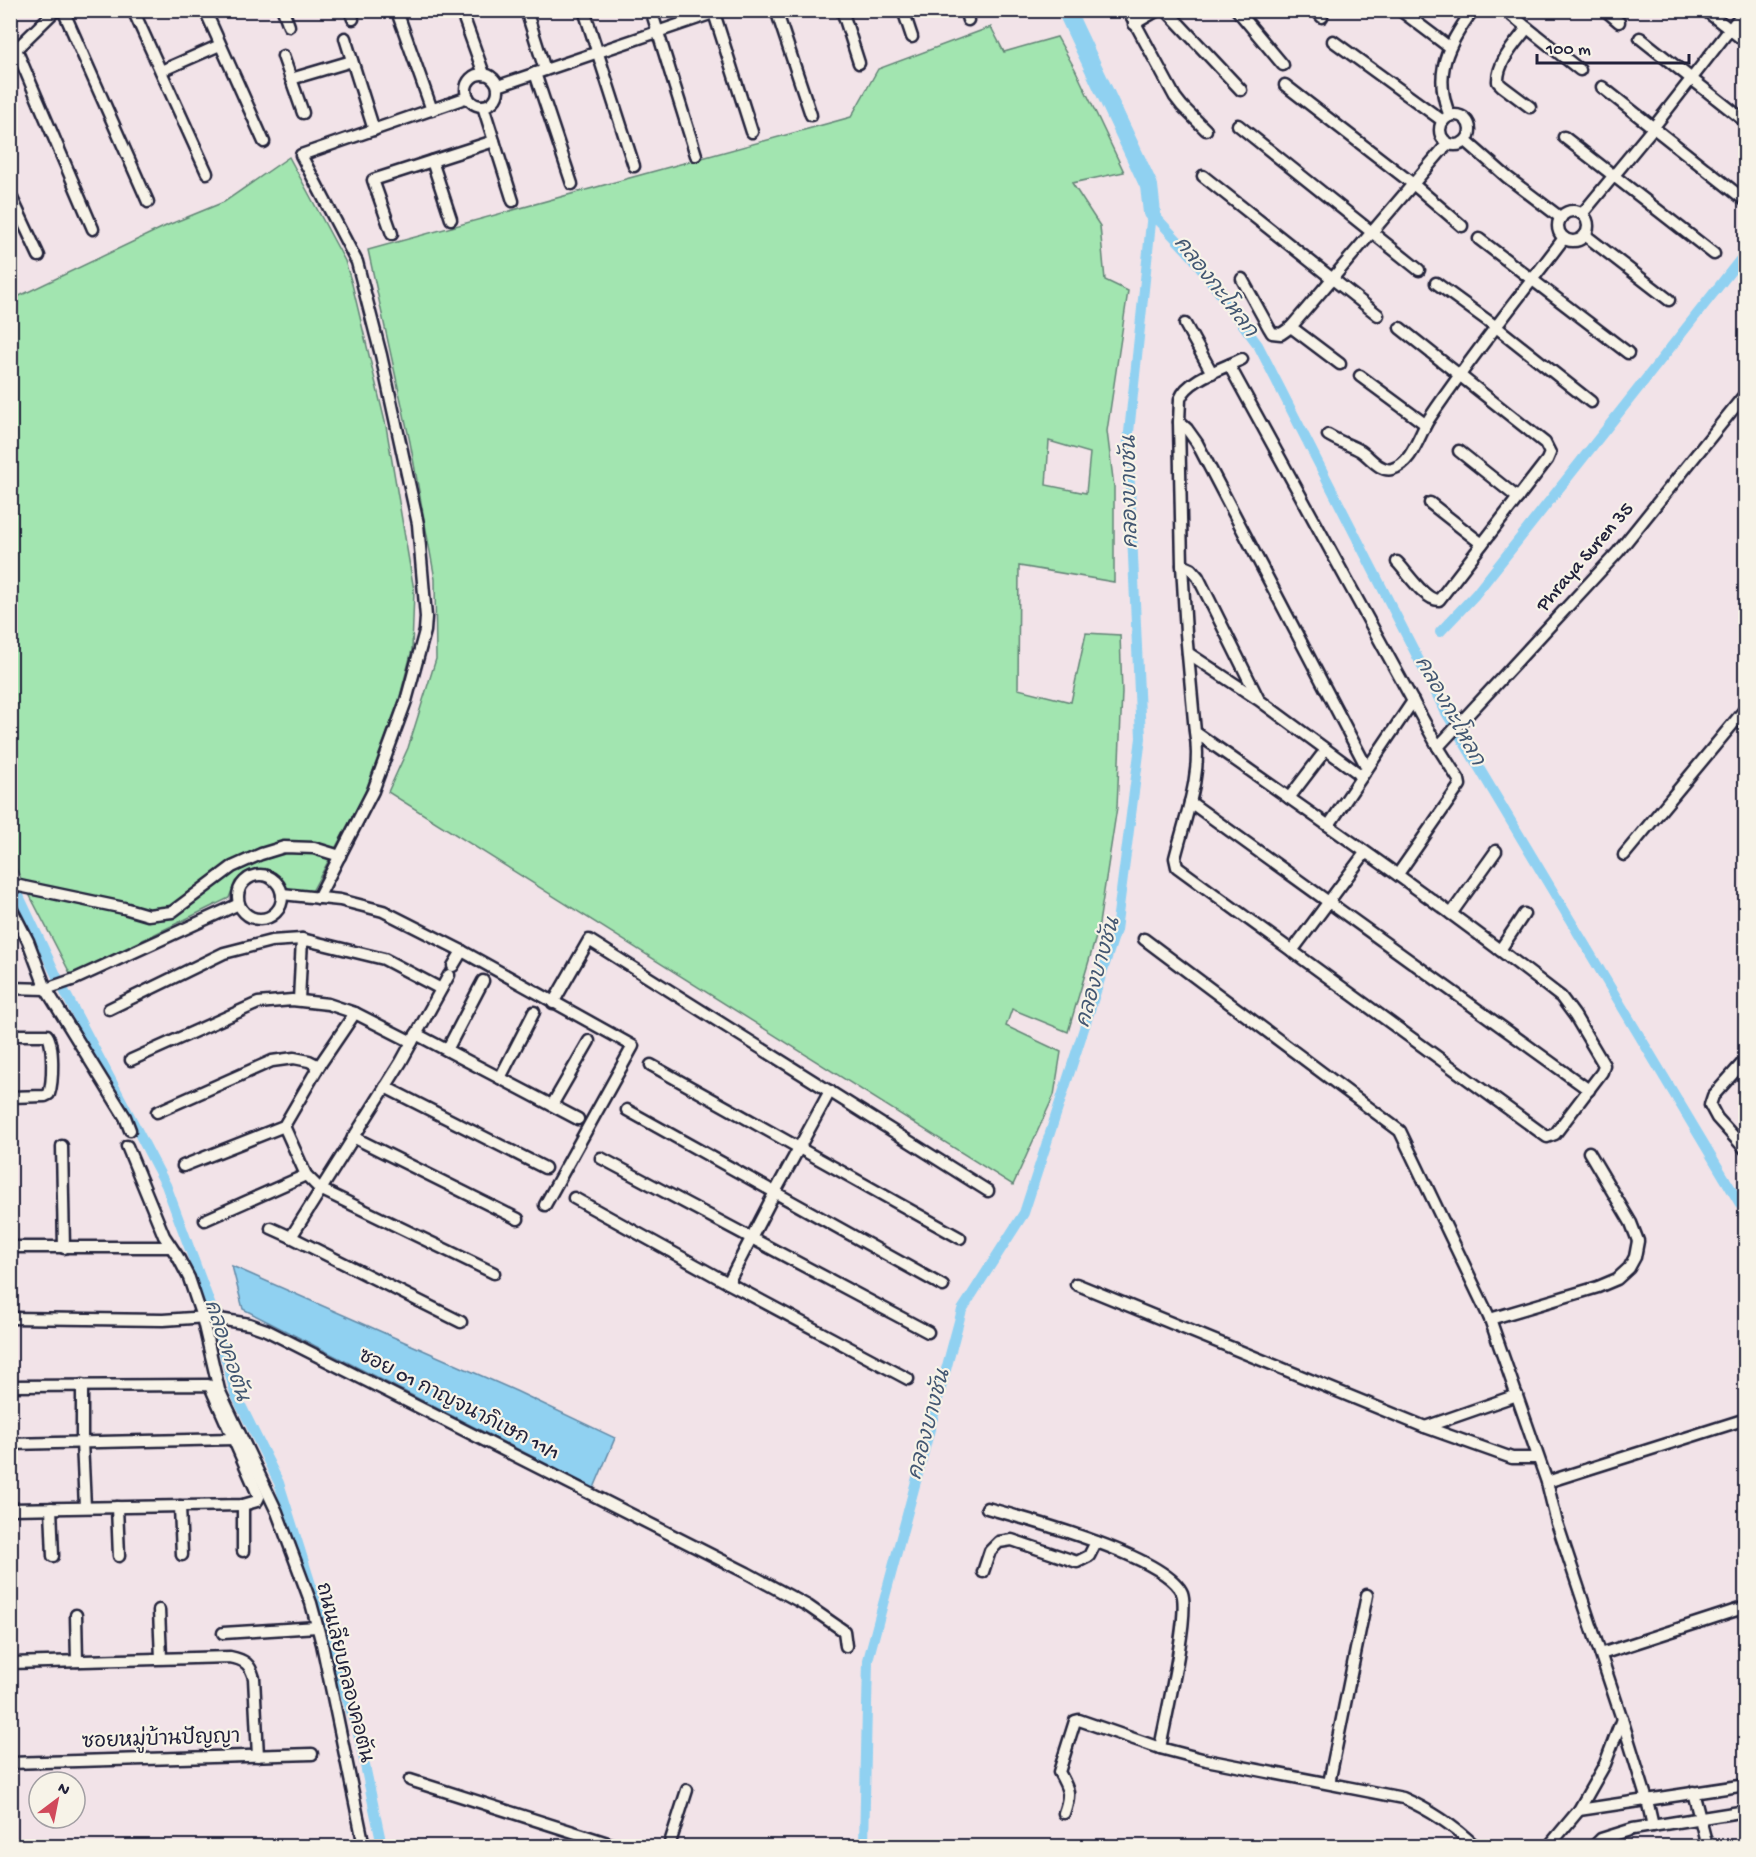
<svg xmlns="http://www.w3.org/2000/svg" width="1756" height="1857" viewBox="0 0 1756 1857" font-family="'Gochi Hand','Playpen Sans Thai',sans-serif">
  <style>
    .green { fill: #a2e5b0; stroke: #628476; stroke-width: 1.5; fill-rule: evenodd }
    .water { fill: #90d1f1; stroke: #648ba8; stroke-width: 1.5 }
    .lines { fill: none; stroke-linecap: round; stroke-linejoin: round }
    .canal { stroke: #90d1f1; stroke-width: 10 }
    .river { stroke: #90d1f1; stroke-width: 18 }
    .minor-casing { stroke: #22223b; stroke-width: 15 }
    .minor { stroke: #f7f3e8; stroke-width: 10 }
    .labels { text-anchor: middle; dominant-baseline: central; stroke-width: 4.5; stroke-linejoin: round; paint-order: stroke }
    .street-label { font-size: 20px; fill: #22223b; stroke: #f7f3e8 }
    .water-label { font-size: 21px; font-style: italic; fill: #435772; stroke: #f7f3e8 }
  </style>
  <rect width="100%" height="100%" fill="#f2e3e8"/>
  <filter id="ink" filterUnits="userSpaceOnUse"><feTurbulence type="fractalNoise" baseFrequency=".0167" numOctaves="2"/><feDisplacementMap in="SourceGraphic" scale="12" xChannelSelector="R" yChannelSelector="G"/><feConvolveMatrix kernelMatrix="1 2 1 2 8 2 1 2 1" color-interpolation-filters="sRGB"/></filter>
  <g filter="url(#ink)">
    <g class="green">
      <path d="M 991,27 L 1004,52 L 1057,37 L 1075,69 L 1124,172 L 1072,183 L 1100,226 L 1105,280 L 1128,291 L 1107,431 L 1114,487 L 1114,582 L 1019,566 L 1018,689 L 1071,702 L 1086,633 L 1120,635 L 1122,692 L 1117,807 L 1098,930 L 1068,1032 L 1012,1009 L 1006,1026 L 1061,1052 L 1054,1095 L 1013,1185 L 388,792 L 408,748 L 436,659 L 435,579 L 410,442 L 368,250 L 851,117 L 878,69 ZM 1049,441 L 1090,453 L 1086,493 L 1046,485 Z"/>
      <path d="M 289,157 L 345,261 L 352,284 L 386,426 L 414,590 L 412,650 L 399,700 L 364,795 L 310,895 L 290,891 L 275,874 L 256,870 L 244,873 L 235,882 L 229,898 L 71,975 L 11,859 L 11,300 L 168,225 L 224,202 Z"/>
    </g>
    <path class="water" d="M 232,1266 L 516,1391 L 615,1438 L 594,1488 L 243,1309 Z"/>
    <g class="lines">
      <g class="canal">
        <path d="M 1152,213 L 1192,256 L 1258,345 L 1445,711 L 1746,1214"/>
        <path d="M 1440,632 L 1475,595 L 1746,252"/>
        <path d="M 10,877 L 58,979 L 166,1185 L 212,1309 L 235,1393 L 279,1483 L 359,1737 L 382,1846"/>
        <path d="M 864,1846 L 868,1660 L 962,1310 L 1024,1213 L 1116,930 L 1141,738 L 1128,442 L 1152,213"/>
      </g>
      <path class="river" d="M 1066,10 L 1149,186 L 1152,213"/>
      <defs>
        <g id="minor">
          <path d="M 63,10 L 148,202"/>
          <path d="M 133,10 L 207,173"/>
          <path d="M 205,10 L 264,142"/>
          <path d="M 283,10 L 289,26"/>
          <path d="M 350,10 L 353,19"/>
          <path d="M 461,10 L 484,74"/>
          <path d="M 526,10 L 545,70"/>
          <path d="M 584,10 L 634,166"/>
          <path d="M 651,10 L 696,155"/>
          <path d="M 776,10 L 811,115"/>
          <path d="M 842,10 L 859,63"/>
          <path d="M 903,10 L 912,37"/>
          <path d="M 965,10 L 968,20"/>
          <path d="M 1128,10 L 1175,97 L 1182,106 L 1206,130"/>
          <path d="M 1166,10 L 1241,90"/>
          <path d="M 1237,10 L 1283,65"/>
          <path d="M 1316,10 L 1322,17"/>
          <path d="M 1400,10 L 1449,47"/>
          <path d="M 1505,10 L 1580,70"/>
          <path d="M 1605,10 L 1619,22"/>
          <path d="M 1705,10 L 1746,42"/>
          <path d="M 714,13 L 752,132"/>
          <path d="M 399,17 L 432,110"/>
          <path d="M 1134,24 L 1158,10"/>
          <path d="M 1527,28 C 1516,43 1497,62 1498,82 L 1502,86 L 1530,107"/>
          <path d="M 345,38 L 374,130"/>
          <path d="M 1640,38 L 1746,122"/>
          <path d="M 10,40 L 16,49 L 93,229"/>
          <path d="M 1333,41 L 1443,121"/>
          <path d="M 10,55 L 56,10"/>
          <path d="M 283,56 L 303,113"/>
          <path d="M 161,71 L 220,45"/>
          <path d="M 535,73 L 572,184"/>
          <circle cx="482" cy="90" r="16"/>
          <path d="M 291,79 L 352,61"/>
          <path d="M 1285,85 L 1413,184 L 1462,226"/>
          <path d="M 498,86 L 722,10"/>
          <path d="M 1602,87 L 1746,201"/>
          <path d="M 483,106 L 513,201"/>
          <circle cx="1455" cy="130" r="15"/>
          <path d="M 1450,116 C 1432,74 1448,44 1473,10"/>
          <path d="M 1238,125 L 1419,270"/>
          <path d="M 1564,137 L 1714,254"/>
          <path d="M 1466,141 L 1507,177 L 1561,218"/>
          <path d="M 432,161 L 451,219"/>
          <path d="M 1203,176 L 1378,315"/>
          <path d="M 10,194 L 39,256"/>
          <circle cx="1573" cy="226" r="15"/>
          <path d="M 1582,214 L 1653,128 L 1745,10"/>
          <path d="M 392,234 L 373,180 L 494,141"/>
          <path d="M 1585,235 L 1669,300"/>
          <path d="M 1479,239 L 1628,353"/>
          <path d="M 1242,279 L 1269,328 L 1272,333 L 1281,334 L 1291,327 L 1448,143"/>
          <path d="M 1436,283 L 1495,326 L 1591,402"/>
          <path d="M 1185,324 L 1212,373"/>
          <path d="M 1291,327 L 1340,364"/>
          <path d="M 1229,365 L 1438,747 L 1618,552 L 1746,393"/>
          <path d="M 1360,376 L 1425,424"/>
          <path d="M 1179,422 L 1187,429 L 1197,443 L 1367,768"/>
          <path d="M 1328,435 C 1339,442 1351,445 1361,451 C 1370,457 1380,472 1392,469 C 1413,463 1419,434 1429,419 C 1471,356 1519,298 1564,238"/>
          <path d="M 1459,451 L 1518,498"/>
          <path d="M 1430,503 L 1482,544"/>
          <path d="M 1397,562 C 1407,572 1425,601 1439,600 L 1547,460 L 1550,453 L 1545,443 L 1400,328"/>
          <path d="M 1182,565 L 1191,569 L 1198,577 L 1258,698"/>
          <path d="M 1188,653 L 1259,700 L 1362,776"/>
          <path d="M 1195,732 C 1319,819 1442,904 1561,997 L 1575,1016 L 1604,1065 L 1602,1072 L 1555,1134 L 1547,1137 L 1177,867 L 1175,858 C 1185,818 1203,773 1195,732 L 1186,633 L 1182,565 L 1179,422 L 1180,399 C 1187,379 1224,368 1242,359"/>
          <path d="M 1289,798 L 1321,756"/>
          <path d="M 1190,802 L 1589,1090"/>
          <path d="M 1329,825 L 1413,701"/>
          <path d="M 1624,855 L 1746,708"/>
          <path d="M 1398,874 L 1460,785 L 1459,780 L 1438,747"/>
          <circle cx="260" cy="897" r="22"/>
          <path d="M 10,884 L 124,908 L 148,915 L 172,912 L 232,867 L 261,854 L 284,847 L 314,848 L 340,856"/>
          <path d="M 282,894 L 340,900 L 383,911 L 462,951 L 633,1046 L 545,1205"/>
          <path d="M 318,898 L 373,791 L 406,701 L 425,631 L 426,617 L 418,524 L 381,355 L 357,262 L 301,155 L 468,97"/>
          <path d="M 10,906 L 28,941 L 46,989 L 125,1117 L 130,1130"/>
          <path d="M 1451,914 L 1496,851"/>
          <path d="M 1144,939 L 1400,1131 L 1490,1319 L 1547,1482 L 1557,1523 L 1622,1719 L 1647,1800 L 1653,1826"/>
          <path d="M 1500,950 L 1524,914"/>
          <path d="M 1292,951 L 1365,853"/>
          <path d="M 453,966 L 462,951"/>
          <path d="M 449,975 L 401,1062 L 291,1237 L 461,1322"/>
          <path d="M 10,988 L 46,989 L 75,979 L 239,904"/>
          <path d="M 299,1000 L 302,939"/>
          <path d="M 553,1003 L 589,940 L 988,1191"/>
          <path d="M 109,1009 L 224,953 L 271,941 L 302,939 L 384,959 L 441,989"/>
          <path d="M 416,1034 L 578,1119"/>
          <path d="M 10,1035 L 47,1035 C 54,1045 53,1082 49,1094 L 45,1096 L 10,1097"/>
          <path d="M 447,1050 L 483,981"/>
          <path d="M 1746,1059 L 1713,1096 L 1710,1105 L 1717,1118 L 1746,1150"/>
          <path d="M 131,1060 L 258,1003 L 292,1000 L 328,1004 L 355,1013 L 412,1042"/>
          <path d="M 651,1065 L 960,1238"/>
          <path d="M 500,1078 L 534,1012"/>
          <path d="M 385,1087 L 545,1168"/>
          <path d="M 552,1105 L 589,1041"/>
          <path d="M 627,1110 L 943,1286"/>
          <path d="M 157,1112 L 272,1061 L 294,1058 L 309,1061 L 319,1066"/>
          <path d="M 284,1126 L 306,1175 L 320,1189 L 494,1273"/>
          <path d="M 353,1137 L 518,1219"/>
          <path d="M 62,1146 L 64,1248"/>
          <path d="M 127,1146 L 164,1236 L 178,1257 L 189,1278 L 202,1317 L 219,1390 L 277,1512 L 311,1603 L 322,1644 L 364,1846"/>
          <path d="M 601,1158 L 928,1332"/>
          <path d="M 183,1166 L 284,1126 L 319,1066 L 355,1013"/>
          <path d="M 574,1198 L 728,1283 L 908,1379"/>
          <path d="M 205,1220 L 306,1175"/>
          <path d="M 271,1228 L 291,1237"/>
          <path d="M 10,1247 L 171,1247"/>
          <path d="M 728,1283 L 775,1192 L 830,1091"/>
          <path d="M 1076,1284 L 1425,1427 L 1512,1458 L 1538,1458"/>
          <path d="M 10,1318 L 163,1320 L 207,1317 L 249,1324 L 266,1330 L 747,1573 L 808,1606 L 844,1631 L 846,1646"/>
          <path d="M 1490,1319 L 1598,1287 L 1617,1279 L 1629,1268 L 1635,1257 L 1638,1241 L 1631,1223 L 1589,1152"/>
          <path d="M 82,1385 L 82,1442 L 85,1507"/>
          <path d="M 10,1386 L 208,1385 L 210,1386 L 259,1497 L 257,1501 L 243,1505 L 10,1509"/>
          <path d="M 1425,1427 L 1517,1395"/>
          <path d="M 10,1444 L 234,1439"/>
          <path d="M 1547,1482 L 1746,1419"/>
          <path d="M 243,1505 L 243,1551"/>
          <path d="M 180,1506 L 182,1555"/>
          <path d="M 117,1507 L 119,1556"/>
          <path d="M 51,1508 L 53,1556"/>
          <path d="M 987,1508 C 1027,1519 1166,1556 1182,1593 C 1190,1614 1165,1721 1160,1748 L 1206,1760 L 1403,1798 C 1430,1810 1453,1825 1475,1846"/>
          <path d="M 983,1572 L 990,1551 L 999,1542 L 1012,1540 L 1077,1562 L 1089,1556 L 1096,1542"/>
          <path d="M 159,1610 L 161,1658"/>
          <path d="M 76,1615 L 77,1661"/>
          <path d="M 223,1633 L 317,1627"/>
          <path d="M 1601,1654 L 1746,1607"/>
          <path d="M 10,1663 L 230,1657 C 245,1660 250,1664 254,1678 L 258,1756"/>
          <path d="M 10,1763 L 312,1754"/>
          <path d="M 410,1780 L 617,1846"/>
          <path d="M 1329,1783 L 1367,1595"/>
          <path d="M 1693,1792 L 1705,1838 L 1709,1846"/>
          <path d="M 1579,1810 L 1746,1785"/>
          <path d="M 1064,1813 C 1071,1793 1069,1790 1059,1772 L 1075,1721 L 1079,1720 L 1160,1748"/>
          <path d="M 669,1846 L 687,1790"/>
          <path d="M 1549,1846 L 1579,1810 L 1605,1764 L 1622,1719"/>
          <path d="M 1594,1846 L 1601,1839 L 1633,1829 L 1746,1811"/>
        </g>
      </defs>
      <use href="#minor" class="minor-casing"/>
      <use href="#minor" class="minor"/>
    </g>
  </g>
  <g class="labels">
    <g class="street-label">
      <text transform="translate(1586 558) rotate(-49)">Phraya Suren 35</text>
      <text transform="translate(458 1406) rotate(27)">ซอย 01 กาญจนาภิเษก 11/1</text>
      <text transform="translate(343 1673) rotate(76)">ถนนเลียบคลองคอตัน</text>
      <text transform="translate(161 1741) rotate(-2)">ซอยหมู่บ้านปัญญา</text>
    </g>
    <g class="water-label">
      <text transform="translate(1214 288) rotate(52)">คลองกะโหลก</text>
      <text transform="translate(1132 492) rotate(-91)">คลองบางชัน</text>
      <text transform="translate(1448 712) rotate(61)">คลองกะโหลก</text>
      <text transform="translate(1100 973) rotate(-74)">คลองบางชัน</text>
      <text transform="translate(225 1351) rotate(72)">คลองคอตัน</text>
      <text transform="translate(931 1425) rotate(-75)">คลองบางชัน</text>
    </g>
  </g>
  <rect width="1756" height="1857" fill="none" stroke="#f7f3e8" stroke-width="36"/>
  <rect x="18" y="18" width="1720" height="1821" fill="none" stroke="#22223b" stroke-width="2" filter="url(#ink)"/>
  <g transform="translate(57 1800) rotate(32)"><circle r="28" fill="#f7f3e8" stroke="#a29fa3" stroke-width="1.5"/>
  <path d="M0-4.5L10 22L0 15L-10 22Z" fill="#d1495b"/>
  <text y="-9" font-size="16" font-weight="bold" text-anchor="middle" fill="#22223b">N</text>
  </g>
  <path d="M1537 54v9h152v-9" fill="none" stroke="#22223b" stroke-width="3"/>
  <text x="1546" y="54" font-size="18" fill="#22223b" stroke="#f7f3e8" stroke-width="4.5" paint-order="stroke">100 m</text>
</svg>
